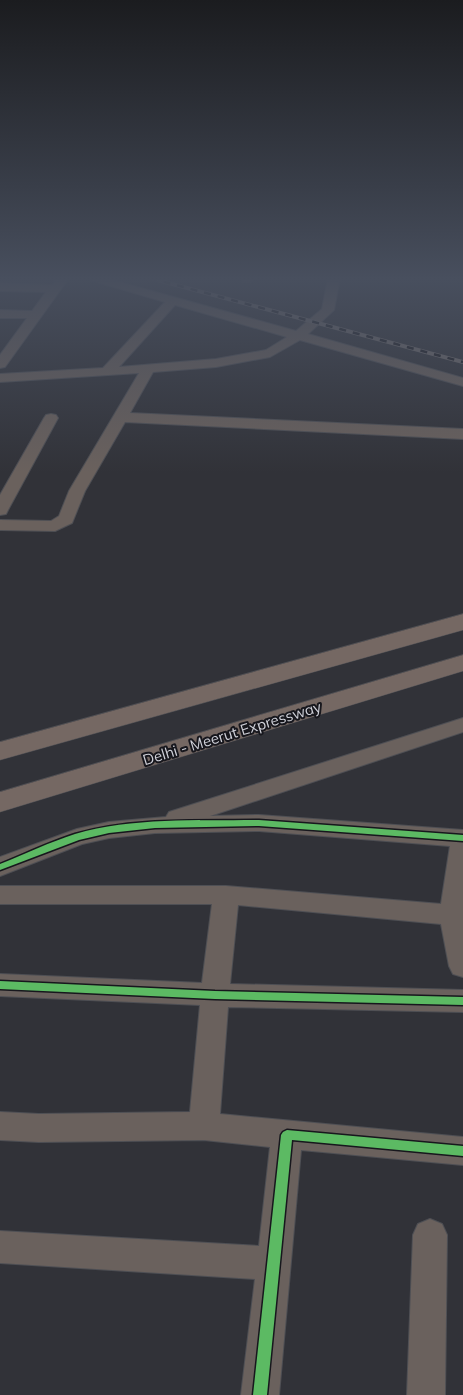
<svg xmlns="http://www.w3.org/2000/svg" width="463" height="1395" viewBox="0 0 463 1395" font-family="Mulish,sans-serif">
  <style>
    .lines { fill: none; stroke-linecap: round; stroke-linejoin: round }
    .minor-casing { stroke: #4e4f54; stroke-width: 2 }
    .motorway-casing { stroke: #4e4f54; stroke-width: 1 }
    .minor { fill: #6a615d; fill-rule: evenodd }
    .motorway { fill: #756863; fill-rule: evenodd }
    .rail-casing { stroke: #726d6d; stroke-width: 4 }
    .rail { stroke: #17171d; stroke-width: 2.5; stroke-dasharray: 7; stroke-linecap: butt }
    .cycleway-casing { stroke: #17171d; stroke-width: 3 }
    .cycleway { fill: #5cba63; fill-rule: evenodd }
    .labels { text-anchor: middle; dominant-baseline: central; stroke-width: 4; stroke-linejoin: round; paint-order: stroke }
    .street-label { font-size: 15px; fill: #cfd0d8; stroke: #17171d }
  </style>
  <rect width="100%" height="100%" fill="#313238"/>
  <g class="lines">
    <defs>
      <g id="minor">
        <path d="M 57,278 L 69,278 L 5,367 L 0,368 L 0,355 L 27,318 L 0,318 L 0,310 L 32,311 L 46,292 L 0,291 L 0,283 L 52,285 Z"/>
        <path d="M 88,278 L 105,278 L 296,331 L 322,309 L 328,278 L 340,278 L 334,310 L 308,334 L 463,378 L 463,386 L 300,340 L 270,357 L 216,367 L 153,372 L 130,413 L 463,429 L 463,439 L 125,422 L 85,491 L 72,523 L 55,531 L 0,530 L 0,520 L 51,521 L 59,516 L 69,491 L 139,373 L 0,382 L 0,374 L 103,368 L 165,302 L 90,280 ZM 175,305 L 287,337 L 266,350 L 216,359 L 119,367 Z"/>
        <path d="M 242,278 L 254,278 L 251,282 L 243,282 Z"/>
        <path d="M 51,414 L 56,415 L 58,418 L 8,510 L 6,514 L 0,515 L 0,495 L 44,418 L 46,415 Z"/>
        <path d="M 463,718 L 463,732 L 210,816 L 259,815 L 463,830 L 463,977 L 453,974 L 449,966 L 441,924 L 238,905 L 230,984 L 463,990 L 463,1012 L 228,1007 L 220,1114 L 463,1137 L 463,1165 L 301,1150 L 279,1395 L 241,1395 L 255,1279 L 0,1263 L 0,1231 L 259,1246 L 270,1147 L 204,1140 L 39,1142 L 0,1140 L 0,1112 L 39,1114 L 190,1112 L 200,1005 L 0,996 L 0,974 L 202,983 L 212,904 L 0,904 L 0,886 L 226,886 L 441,904 L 450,846 L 259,831 L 155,833 L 109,838 L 82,844 L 0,876 L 0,857 L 77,829 L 109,822 L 166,817 L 169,812 Z"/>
        <path d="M 430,1219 L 442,1224 L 447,1235 L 445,1395 L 407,1395 L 413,1235 L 418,1224 Z"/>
      </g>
      <g id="motorway">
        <path d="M 463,614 L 463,630 L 0,760 L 0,742 Z"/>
        <path d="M 463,655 L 463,671 L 0,812 L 0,792 Z"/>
      </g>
    </defs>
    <use href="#minor" class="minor-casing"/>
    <use href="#motorway" class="motorway-casing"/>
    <use href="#minor" class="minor"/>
    <use href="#motorway" class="motorway"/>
    <defs>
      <path id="rail" d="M 150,278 L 463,362"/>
    </defs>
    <use href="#rail" class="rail-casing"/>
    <use href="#rail" class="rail"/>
    <defs>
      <g id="cycleway">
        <path d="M 259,820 L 463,835 L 463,841 L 259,826 L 155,828 L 109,833 L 79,840 L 0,870 L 0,864 C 25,854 50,842 75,834 C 133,817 199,821 259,820 Z"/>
        <path d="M 0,981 L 215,991 L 463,997 L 463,1005 L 215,999 L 0,989 Z"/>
        <path d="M 287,1130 L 463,1146 L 463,1156 L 292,1140 L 267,1395 L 253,1395 L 281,1135 L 283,1132 Z"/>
      </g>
    </defs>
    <use href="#cycleway" class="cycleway-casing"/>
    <use href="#cycleway" class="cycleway"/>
  </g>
  <linearGradient id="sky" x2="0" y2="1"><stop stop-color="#1b1c1f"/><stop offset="0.59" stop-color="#484f5e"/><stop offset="1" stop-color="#484f5e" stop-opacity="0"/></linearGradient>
  <rect width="463" height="473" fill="url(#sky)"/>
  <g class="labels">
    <g class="street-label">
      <text transform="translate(232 733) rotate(-17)">Delhi - Meerut Expressway</text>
    </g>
  </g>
</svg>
